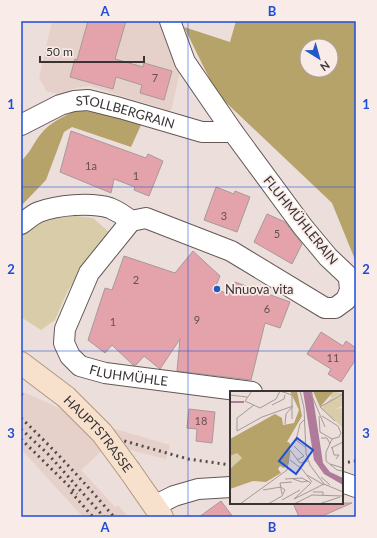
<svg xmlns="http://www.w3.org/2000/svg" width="377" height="538" viewBox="0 0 377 538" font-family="Lato,sans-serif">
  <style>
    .built { fill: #e5d1ca }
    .green { fill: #d9cda9 }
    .forest { fill: #b6a36a; fill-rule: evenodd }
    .building { fill: #e4a3ab; stroke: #a7999b }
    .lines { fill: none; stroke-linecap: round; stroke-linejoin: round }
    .minor-casing { stroke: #645855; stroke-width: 22 }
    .major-casing { stroke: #b19780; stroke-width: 24 }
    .minor { stroke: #fff; stroke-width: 20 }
    .major { stroke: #f7e0cc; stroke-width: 22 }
    .rail { stroke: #514b4a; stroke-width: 3; stroke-dasharray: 2 4; stroke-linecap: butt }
    .major-bridge-casing { stroke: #b19780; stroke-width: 24; stroke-linecap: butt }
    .major-bridge { stroke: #f7e0cc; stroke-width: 22 }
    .grid { fill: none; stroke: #1d4ed8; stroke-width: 1; stroke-opacity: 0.55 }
    .poi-dot { fill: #2359c6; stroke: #f9ebe7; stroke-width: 1.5 }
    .labels { text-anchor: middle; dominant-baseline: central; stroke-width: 3.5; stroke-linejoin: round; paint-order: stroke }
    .number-label { font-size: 11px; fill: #645051 }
    .street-label { font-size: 13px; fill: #393433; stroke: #f9ebe7 }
    .poi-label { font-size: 13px; fill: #393433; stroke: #f9ebe7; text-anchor: start }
    .inset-river { fill: none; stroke: #b07b9a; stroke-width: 2 }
    .inset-road { fill: none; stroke: #a49a97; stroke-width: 1 }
    .view { fill: #1d4ed8; fill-opacity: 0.15; stroke: #1d4ed8; stroke-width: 2 }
    .inset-edge { fill: none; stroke: #393433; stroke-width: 2 }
    .neatline { fill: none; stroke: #1d4ed8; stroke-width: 1.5 }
    .grid-label { font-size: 13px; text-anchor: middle; font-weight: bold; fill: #1d4ed8 }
  </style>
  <rect width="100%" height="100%" fill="#ecdeda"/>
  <g class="built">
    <path d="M 52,21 L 160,21 L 167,42 L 181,68 L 171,111 L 89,86 L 76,88 L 61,94 L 47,92 L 39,78 Z"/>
    <path d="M 21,391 L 88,421 L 170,445 L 166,459 L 138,452 L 110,443 L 81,470 L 115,507 L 119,506 L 128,517 L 83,517 L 21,449 Z"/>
  </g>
  <path class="green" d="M 76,216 L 93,218 L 110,233 L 80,272 L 67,292 L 55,320 L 41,330 L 21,317 L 21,236 C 37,222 55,217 76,216 Z"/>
  <g class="forest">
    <path d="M 236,21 L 356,21 L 356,262 L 332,203 L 217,94 L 184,27 L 230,42 ZM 307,46 L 331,46 L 331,70 L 307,70 Z"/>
    <path d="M 77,110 L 109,114 L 141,125 L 131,147 L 72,127 L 64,132 L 46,180 L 21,206 L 21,161 C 30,153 33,144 40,135 C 50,122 63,117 77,110 Z"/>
  </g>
  <g class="building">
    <path d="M 88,21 L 126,21 L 115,59 L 143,67 L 144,63 L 172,71 L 164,100 L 140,93 L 142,85 L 116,77 L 113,89 L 70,77 L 75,59 L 77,60 Z"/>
    <path d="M 71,131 L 146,158 L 148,154 L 163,161 L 149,196 L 134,190 L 135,187 L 114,179 L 111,193 L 60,172 Z"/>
    <path d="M 216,187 L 234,194 L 235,191 L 250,197 L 237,232 L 204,220 Z"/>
    <path d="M 267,214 L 285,222 L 302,244 L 292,264 L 254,242 Z"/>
    <path d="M 193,251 L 220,276 L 215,288 L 229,295 L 235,282 L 290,302 L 280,328 L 265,323 L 251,380 L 177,371 L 180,339 L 160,369 L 144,356 L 136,365 L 133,365 L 112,345 L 105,353 L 88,340 L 105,288 L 112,290 L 124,256 L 175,273 Z"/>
    <path d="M 321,332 L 343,346 L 346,341 L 356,348 L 356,359 L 341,382 L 328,374 L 331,369 L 307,354 Z"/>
    <path d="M 189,409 L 215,412 L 212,443 L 196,441 L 197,429 L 187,428 Z"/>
    <path d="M 221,501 L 233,517 L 199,517 Z"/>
    <path d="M 293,503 L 352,503 L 320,517 L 299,517 Z"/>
  </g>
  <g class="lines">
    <defs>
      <g id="minor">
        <path id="s1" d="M 21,125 L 60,105 L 74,101 L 88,100 L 120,108 L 202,132 L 233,132"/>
        <path d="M 131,221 L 146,218 L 231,251 L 325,308 L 335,308 L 346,300 L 350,290 L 349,279 L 347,275 L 328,257 L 303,227 L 233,132 L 185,62 L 170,21"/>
        <path id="s2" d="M 131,221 L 89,273 L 65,329 L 64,343 L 70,356 L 80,366 L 105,373 L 252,392"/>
        <path d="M 21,224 C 27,220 33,214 39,212 C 57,205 91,202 110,208 C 117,211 125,216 131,221"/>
        <path d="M 342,482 L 356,487"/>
        <path d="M 154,506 L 174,496 L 198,489 L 231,487"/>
      </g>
      <g id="major">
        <path d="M 21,363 L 66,397"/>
        <path d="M 130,471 L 162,517"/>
      </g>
    </defs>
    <use href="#minor" class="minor-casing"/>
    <use href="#major" class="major-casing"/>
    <use href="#minor" class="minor"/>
    <use href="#major" class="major"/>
    <g class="rail">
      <path d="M 21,394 L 25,397"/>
      <path d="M 21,418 C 54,449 84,482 114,517"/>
      <path d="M 21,429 L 48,454 L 104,517"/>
      <path d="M 107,436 L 188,459 L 231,465"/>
      <path d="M 21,439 L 77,494"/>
      <path d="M 342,463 L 356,461"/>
      <path d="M 71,492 L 93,517"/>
    </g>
    <defs>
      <g id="major-bridge">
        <path id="s3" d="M 66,397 L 102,433 L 130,471"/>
      </g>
    </defs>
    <use href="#major-bridge" class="major-bridge-casing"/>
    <use href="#major-bridge" class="major-bridge"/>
  </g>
  <path class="grid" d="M 188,21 L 188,517M 21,187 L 356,187M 21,351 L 356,351"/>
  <circle class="poi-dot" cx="217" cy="289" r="4"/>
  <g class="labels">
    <g class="number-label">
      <text x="155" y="77">7</text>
      <text x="91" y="165">1a</text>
      <text x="136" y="175">1</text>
      <text x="224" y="215">3</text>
      <text x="277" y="233">5</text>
      <text x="136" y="279">2</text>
      <text x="267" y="308">6</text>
      <text x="197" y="319">9</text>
      <text x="113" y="321">1</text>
      <text x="333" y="357">11</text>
      <text x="201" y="420">18</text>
    </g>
    <g class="street-label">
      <text stroke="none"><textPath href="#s1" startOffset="111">STOLLBERGRAIN</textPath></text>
      <text transform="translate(301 220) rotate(51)">FLUHMÜHLERAIN</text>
      <text stroke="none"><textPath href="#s2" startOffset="220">FLUHMÜHLE</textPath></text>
      <text stroke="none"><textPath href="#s3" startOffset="49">HAUPTSTRASSE</textPath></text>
    </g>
    <g class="poi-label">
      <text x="225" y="289">Nnuova vita</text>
    </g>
  </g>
  <g transform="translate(230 391)">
    <rect width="113" height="113" fill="#ecdeda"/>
    <path d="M 104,0 L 113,3 L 100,8 L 113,5 L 113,15 L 105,18 L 113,17 L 113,37 L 91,17 L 101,7 L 100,2 ZM 7,62 L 12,67 L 0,78 L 0,65 Z" fill="#d9cda9"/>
    <path d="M 60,0 L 67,0 L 72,25 L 57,51 L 60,52 L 59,72 L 54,77 L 50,75 L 48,78 L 51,82 L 36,91 L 23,90 L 0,98 L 0,78 L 12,67 L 7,62 L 0,65 L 0,48 L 45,23 L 52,27 L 53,34 L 64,32 L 69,19 ZM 83,0 L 104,0 L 90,16 Z" fill="#b6a36a"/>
    <path d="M 73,0 L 82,0 L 93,72 L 100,81 L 113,87 L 113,94 L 94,83 L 84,69 Z" fill="#b07b9a"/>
    <path class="inset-river" d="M 0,11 L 14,11"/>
    <path class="inset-road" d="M 22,0 L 15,10 L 30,17 L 46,8 L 50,0M 50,0 L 62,4 L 62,28M 70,0 L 74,17 L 76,62 L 80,74 L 94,93 L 113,101M 80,0 L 95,36M 0,4 L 17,6M 24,14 L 7,27 L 7,40 L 32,26 L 63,15M 42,14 L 54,8 L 55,4M 89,25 L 90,41 L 102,48 L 109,46 L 111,42 L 108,35 L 92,25M 75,28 L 70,33 L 66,49 L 75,56M 105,30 L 90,16 L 113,3M 55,33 L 56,23 L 62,16M 91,47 L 97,47 L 100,53M 102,48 L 96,61 L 96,70 L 107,79 L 113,80M 64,55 L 74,65 L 67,69M 102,56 L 104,64 L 109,64 L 106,68M 101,57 L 113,51M 60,69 L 72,78 L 82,91M 100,73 L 113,77M 77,84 L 94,94M 91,86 L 100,94M 55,88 L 72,87 L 81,92 L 64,108 L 94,93M 63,88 L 72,91 L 78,90M 33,99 L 51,96 L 55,99 L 52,105 L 38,113M 83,101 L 93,101 L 93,104M 52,103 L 50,92 L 62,91M 52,109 L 70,99M 10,113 L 57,79 L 60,59 L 70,72 L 78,70M 64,113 L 82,104 L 113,105M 89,113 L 110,106"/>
    <path class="view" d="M 67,47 L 83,59 L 66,83 L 49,70 Z"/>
    <rect width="113" height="113" class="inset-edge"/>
  </g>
  <rect width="377" height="538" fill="none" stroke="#f9ebe7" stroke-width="44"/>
  <g transform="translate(319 58) rotate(143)"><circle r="19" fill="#f9ebe7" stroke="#aca29f"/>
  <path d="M0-3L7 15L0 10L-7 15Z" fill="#2359c6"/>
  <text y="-6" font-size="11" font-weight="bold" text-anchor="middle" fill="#393433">N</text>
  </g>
  <path d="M40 56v6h104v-6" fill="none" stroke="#393433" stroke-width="2"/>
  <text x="46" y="56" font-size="12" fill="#393433" stroke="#f9ebe7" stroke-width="3" paint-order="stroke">50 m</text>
  <rect x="22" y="22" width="333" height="494" class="neatline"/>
  <g class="grid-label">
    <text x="105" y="16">A</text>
    <text x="272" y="16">B</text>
    <text x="11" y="109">1</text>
    <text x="366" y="109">1</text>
    <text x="11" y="274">2</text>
    <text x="366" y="274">2</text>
    <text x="11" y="438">3</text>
    <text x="366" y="438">3</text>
    <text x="105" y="532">A</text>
    <text x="272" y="532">B</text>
  </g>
</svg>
